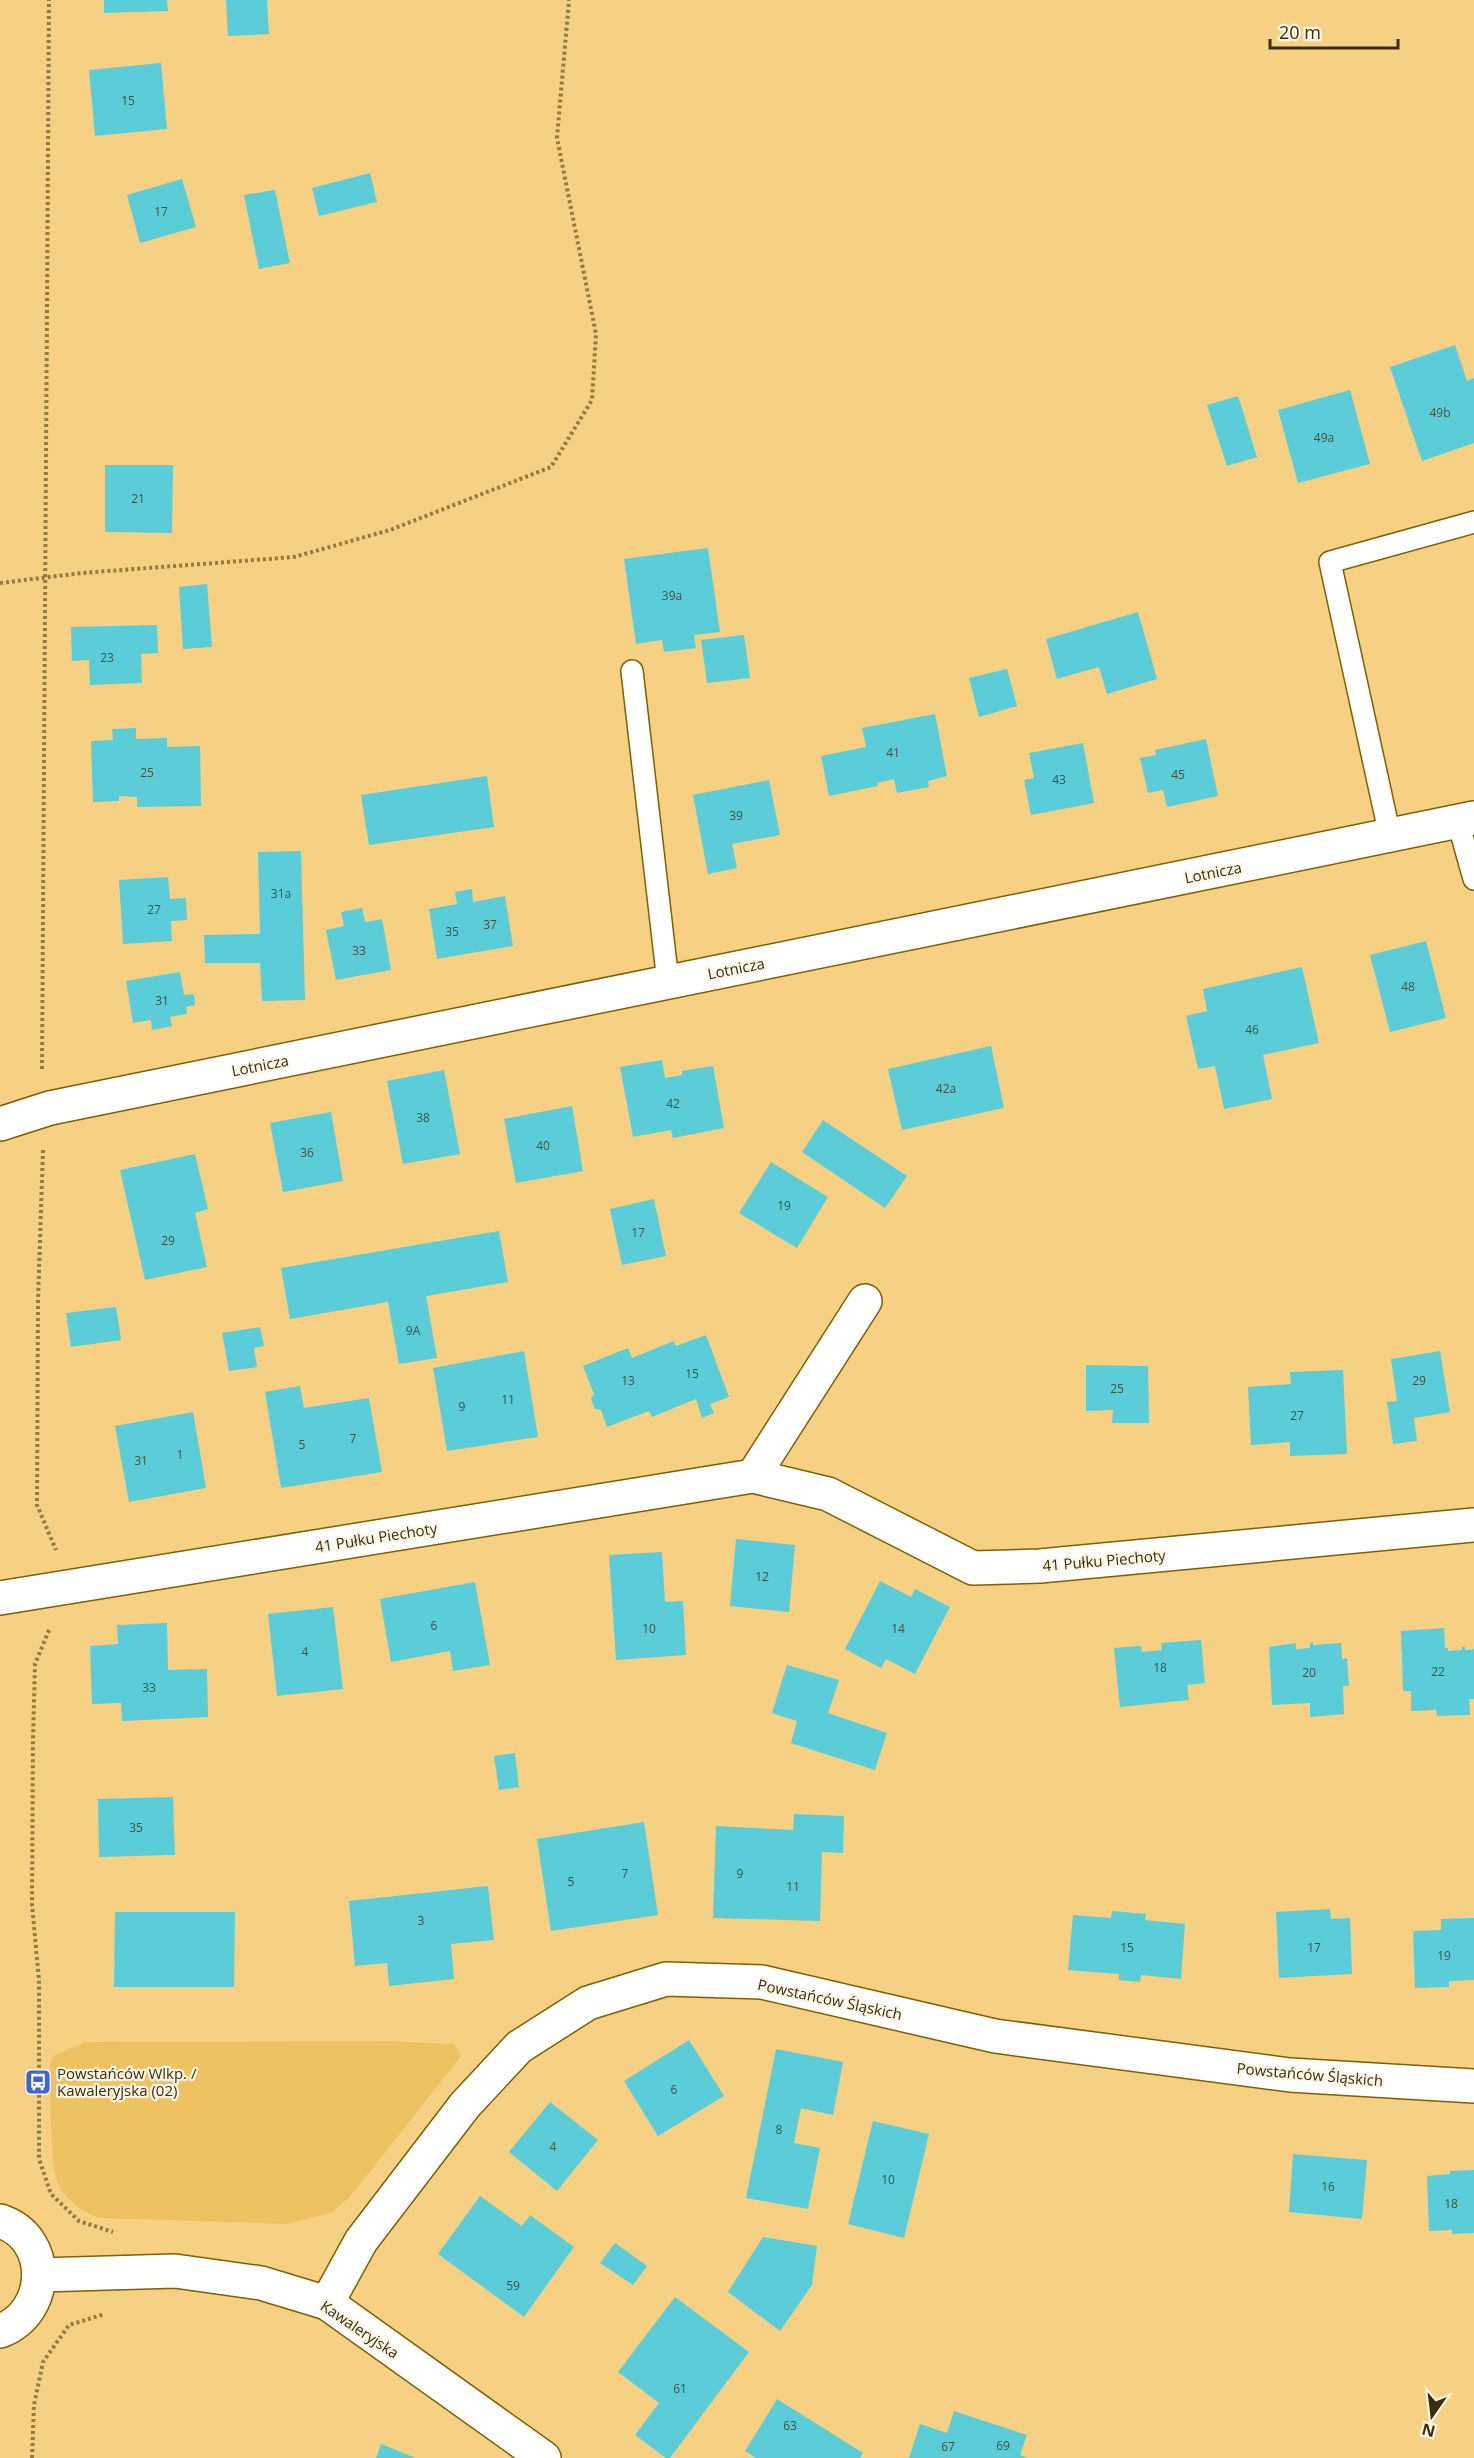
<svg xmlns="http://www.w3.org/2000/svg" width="1474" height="2458" viewBox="0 0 1474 2458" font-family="'Open Sans',sans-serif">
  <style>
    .green { fill: #eec261 }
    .building { fill: #5acdd9 }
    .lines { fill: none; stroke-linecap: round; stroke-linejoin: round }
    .service-casing { stroke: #805f00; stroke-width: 24 }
    .minor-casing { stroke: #805f00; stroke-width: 36 }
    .tertiary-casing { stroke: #805f00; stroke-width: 36 }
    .path { stroke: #947b44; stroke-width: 4; stroke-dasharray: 3 3; stroke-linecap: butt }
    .service { stroke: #fff; stroke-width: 21 }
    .minor { stroke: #fff; stroke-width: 33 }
    .tertiary { stroke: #fff; stroke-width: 33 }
    .labels { text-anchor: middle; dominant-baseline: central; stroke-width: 4.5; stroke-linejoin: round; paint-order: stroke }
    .number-label { font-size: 12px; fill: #42543e }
    .street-label { font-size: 15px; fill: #3a2c0a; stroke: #fdf6e7 }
    .poi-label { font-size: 15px; fill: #3a2c0a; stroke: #fdf6e7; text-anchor: start }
  </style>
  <rect width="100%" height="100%" fill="#f6d184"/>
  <path class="green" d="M 390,2041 L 454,2044 L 461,2056 L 349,2198 L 330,2213 L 286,2224 L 99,2218 C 85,2213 68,2202 60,2188 C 49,2171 51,2088 50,2063 L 54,2056 L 85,2042 Z"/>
  <g class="building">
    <path d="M 104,0 L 167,0 L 168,11 L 104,13 Z"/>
    <path d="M 226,0 L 267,0 L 269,34 L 228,36 Z"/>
    <path d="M 161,63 L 167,129 L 95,136 L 89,70 Z"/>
    <path d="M 370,173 L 377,202 L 319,216 L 312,188 Z"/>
    <path d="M 182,179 L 196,227 L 140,243 L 127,195 Z"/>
    <path d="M 275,190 L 290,263 L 259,269 L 244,195 Z"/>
    <path d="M 1455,345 L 1467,381 L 1474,378 L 1474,443 L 1422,461 L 1390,367 Z"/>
    <path d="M 1350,390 L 1370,464 L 1298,483 L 1278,410 Z"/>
    <path d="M 1238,396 L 1257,457 L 1227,466 L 1207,405 Z"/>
    <path d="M 105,465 L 173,465 L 172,533 L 105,532 Z"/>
    <path d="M 708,548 L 720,632 L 694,635 L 696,648 L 664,652 L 662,640 L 636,644 L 624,559 Z"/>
    <path d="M 207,584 L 212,647 L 183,649 L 179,587 Z"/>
    <path d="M 1138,612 L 1157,679 L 1107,694 L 1099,667 L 1057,679 L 1046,639 Z"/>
    <path d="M 157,625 L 158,653 L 141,654 L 142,683 L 90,685 L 89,660 L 72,661 L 71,627 Z"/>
    <path d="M 744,635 L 750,678 L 707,683 L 701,640 Z"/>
    <path d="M 1007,669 L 1017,706 L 979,717 L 969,678 Z"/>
    <path d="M 935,714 L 947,776 L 928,781 L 929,787 L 897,793 L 894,779 L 877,783 L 878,786 L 829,796 L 821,756 L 866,747 L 862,728 Z"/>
    <path d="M 136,728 L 136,739 L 167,738 L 167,747 L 200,746 L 201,806 L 137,807 L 137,797 L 119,796 L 119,801 L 93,802 L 91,741 L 113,740 L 112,729 Z"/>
    <path d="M 1206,739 L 1218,796 L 1167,807 L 1163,790 L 1148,793 L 1140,758 L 1156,755 L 1155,750 Z"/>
    <path d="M 1083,743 L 1094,803 L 1031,815 L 1024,780 L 1034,778 L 1029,753 Z"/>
    <path d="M 487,776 L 494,827 L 369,845 L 361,795 Z"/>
    <path d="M 769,780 L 780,835 L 732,844 L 737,868 L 708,874 L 693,795 Z"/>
    <path d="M 301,851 L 305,1000 L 262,1001 L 260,963 L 205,963 L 204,935 L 260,934 L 258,852 Z"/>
    <path d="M 168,877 L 170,899 L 186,898 L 187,920 L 171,921 L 172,941 L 123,944 L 119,880 Z"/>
    <path d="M 472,889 L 473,902 L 505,896 L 513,946 L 437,959 L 429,909 L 457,904 L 455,892 Z"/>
    <path d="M 362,908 L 365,922 L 382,919 L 391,970 L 336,980 L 326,930 L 344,926 L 341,912 Z"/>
    <path d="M 1426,941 L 1446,1018 L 1390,1032 L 1370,955 Z"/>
    <path d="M 1302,967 L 1319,1043 L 1263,1055 L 1272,1099 L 1224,1109 L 1215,1066 L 1198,1069 L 1186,1016 L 1207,1011 L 1203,989 Z"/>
    <path d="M 180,972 L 184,995 L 194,994 L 195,1005 L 186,1007 L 187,1014 L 170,1017 L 172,1026 L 152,1030 L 151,1020 L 133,1023 L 126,981 Z"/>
    <path d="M 991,1046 L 1004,1108 L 902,1130 L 888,1069 Z"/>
    <path d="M 662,1060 L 665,1078 L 682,1075 L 682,1071 L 713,1066 L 724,1128 L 673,1138 L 671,1130 L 633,1137 L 620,1067 Z"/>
    <path d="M 444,1070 L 460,1154 L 403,1164 L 387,1081 Z"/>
    <path d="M 572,1106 L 583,1171 L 516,1183 L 504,1119 Z"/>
    <path d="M 331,1112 L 343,1181 L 283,1192 L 270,1123 Z"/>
    <path d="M 823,1120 L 907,1176 L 885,1208 L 802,1152 Z"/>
    <path d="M 195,1154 L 208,1209 L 195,1213 L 207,1267 L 145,1280 L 120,1170 Z"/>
    <path d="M 771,1162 L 828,1197 L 797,1248 L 739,1213 Z"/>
    <path d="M 654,1199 L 666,1256 L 622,1265 L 610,1209 Z"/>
    <path d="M 499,1231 L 508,1282 L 426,1296 L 437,1358 L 399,1364 L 388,1302 L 290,1319 L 281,1268 Z"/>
    <path d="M 116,1307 L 121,1340 L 71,1347 L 66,1313 Z"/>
    <path d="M 260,1327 L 264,1346 L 254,1348 L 257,1367 L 229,1371 L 222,1333 Z"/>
    <path d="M 706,1335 L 729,1397 L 710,1404 L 714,1413 L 702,1418 L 696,1399 L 652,1417 L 649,1411 L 607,1427 L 601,1410 L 595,1409 L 591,1399 L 594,1394 L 583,1366 L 628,1348 L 632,1358 L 674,1341 L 676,1346 Z"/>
    <path d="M 524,1351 L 538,1437 L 447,1451 L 433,1368 Z"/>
    <path d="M 1440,1351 L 1450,1412 L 1414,1418 L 1417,1441 L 1393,1444 L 1387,1402 L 1397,1401 L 1391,1359 Z"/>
    <path d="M 1086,1365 L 1148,1366 L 1149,1423 L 1112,1423 L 1113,1410 L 1086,1411 Z"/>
    <path d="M 1343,1370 L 1347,1454 L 1290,1456 L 1290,1442 L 1251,1445 L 1248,1387 L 1291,1384 L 1290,1372 Z"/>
    <path d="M 300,1386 L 304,1408 L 369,1398 L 382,1472 L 281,1488 L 265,1392 Z"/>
    <path d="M 193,1412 L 206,1488 L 129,1502 L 115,1426 Z"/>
    <path d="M 736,1539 L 795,1545 L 789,1612 L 730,1606 Z"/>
    <path d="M 662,1552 L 665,1602 L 683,1601 L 686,1655 L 616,1660 L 609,1555 Z"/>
    <path d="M 880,1581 L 911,1597 L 915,1589 L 950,1607 L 915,1674 L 886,1659 L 881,1668 L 845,1649 Z"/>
    <path d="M 475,1582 L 490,1665 L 453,1671 L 450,1651 L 391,1662 L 380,1599 Z"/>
    <path d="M 333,1607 L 343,1689 L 277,1696 L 268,1614 Z"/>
    <path d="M 167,1623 L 168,1670 L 207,1669 L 208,1717 L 122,1721 L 121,1703 L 92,1704 L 90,1646 L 118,1644 L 117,1625 Z"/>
    <path d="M 1444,1628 L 1445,1648 L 1448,1648 L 1448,1651 L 1462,1650 L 1462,1647 L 1465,1647 L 1465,1650 L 1472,1650 L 1474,1648 L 1474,1699 L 1469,1699 L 1470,1715 L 1437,1716 L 1436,1710 L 1411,1711 L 1411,1691 L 1403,1691 L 1401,1631 Z"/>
    <path d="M 1201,1640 L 1205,1683 L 1187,1685 L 1189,1700 L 1120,1707 L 1114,1648 L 1141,1646 L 1142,1652 L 1162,1650 L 1161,1643 Z"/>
    <path d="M 1313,1642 L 1313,1645 L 1341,1643 L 1342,1659 L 1347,1658 L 1349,1686 L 1343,1686 L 1344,1714 L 1310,1717 L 1310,1703 L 1272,1705 L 1269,1647 L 1296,1643 L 1296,1649 L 1310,1648 L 1310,1643 Z"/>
    <path d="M 787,1665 L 839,1680 L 828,1713 L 887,1733 L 875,1770 L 791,1743 L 797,1721 L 772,1713 Z"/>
    <path d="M 515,1753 L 519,1787 L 499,1790 L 494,1756 Z"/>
    <path d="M 173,1797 L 175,1855 L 99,1857 L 98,1799 Z"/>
    <path d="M 794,1814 L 844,1816 L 843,1853 L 822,1852 L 820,1921 L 713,1918 L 716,1826 L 793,1830 Z"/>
    <path d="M 644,1822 L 658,1915 L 551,1931 L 537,1839 Z"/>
    <path d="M 488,1886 L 494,1940 L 451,1944 L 454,1979 L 389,1986 L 387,1963 L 355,1966 L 349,1901 Z"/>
    <path d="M 1330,1909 L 1331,1919 L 1350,1918 L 1352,1974 L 1279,1978 L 1276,1912 Z"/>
    <path d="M 1112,1911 L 1146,1914 L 1145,1920 L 1185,1924 L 1181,1979 L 1141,1975 L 1140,1982 L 1119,1980 L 1119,1974 L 1068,1970 L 1073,1915 L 1111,1918 Z"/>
    <path d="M 115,1912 L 235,1912 L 234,1987 L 114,1987 Z"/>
    <path d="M 1474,1918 L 1474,1980 L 1449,1981 L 1449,1987 L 1415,1988 L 1413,1931 L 1441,1930 L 1441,1919 Z"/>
    <path d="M 689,2040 L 724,2096 L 658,2136 L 624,2081 Z"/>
    <path d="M 776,2049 L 843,2062 L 833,2115 L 801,2108 L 794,2143 L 820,2148 L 808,2209 L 746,2198 Z"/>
    <path d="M 550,2102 L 598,2140 L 557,2191 L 509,2152 Z"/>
    <path d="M 873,2121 L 929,2134 L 904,2238 L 848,2224 Z"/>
    <path d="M 1293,2154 L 1367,2160 L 1362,2219 L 1289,2212 Z"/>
    <path d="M 1474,2170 L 1474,2233 L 1452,2234 L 1452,2230 L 1429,2231 L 1427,2176 L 1450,2174 L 1450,2171 Z"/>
    <path d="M 480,2196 L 522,2226 L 530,2215 L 574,2247 L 524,2317 L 438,2254 Z"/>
    <path d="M 763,2237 L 817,2246 L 812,2285 L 780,2331 L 728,2292 Z"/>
    <path d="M 615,2243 L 647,2266 L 633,2285 L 600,2263 Z"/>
    <path d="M 675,2297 L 749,2352 L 670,2458 L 666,2458 L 635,2435 L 659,2403 L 618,2372 Z"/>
    <path d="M 777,2399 L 863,2453 L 860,2458 L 756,2458 L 745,2451 Z"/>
    <path d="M 954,2411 L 1027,2435 L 1020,2455 L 1028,2458 L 909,2458 L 920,2424 L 947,2433 Z"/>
    <path d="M 381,2444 L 416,2458 L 376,2458 Z"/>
  </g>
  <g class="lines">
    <defs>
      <g id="service">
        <path d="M 632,671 L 668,982"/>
        <path d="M 1458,822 L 1474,879"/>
        <path d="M 1390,836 L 1330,562 L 1474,522"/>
      </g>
      <g id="minor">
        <path d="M 0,1124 L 50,1108 L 1474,818"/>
        <path d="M 753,1476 L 865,1301"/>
        <path d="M 0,1598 L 753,1476 L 828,1494 L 973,1568 L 1040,1566 L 1474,1525"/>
        <path d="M 40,2275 L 175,2271 L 261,2283 L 327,2303 L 544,2458"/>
        <path d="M 327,2303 L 361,2241 L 465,2105 L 519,2047 L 588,2003 L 666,1979 L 762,1982 L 995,2036 L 1290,2075 L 1474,2086"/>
      </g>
      <path id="tertiary" d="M 0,2221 C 53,2238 50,2313 0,2331"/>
    </defs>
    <use href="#service" class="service-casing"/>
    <use href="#minor" class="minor-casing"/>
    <use href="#tertiary" class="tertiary-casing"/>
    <g class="path">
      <path d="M 0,583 L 82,573 L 294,557 L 390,530 L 551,467 L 592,400 L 596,334 L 557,138 L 569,0"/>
      <path d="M 42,1069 L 49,0"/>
      <path d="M 43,1150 L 38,1300 L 37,1505 L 56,1550"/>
      <path d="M 49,1630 L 35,1664 L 33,1739 L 32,1905 L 39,1980 L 39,2159 L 51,2194 L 79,2221 L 113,2232"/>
      <path d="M 32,2458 L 34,2405 L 43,2362 L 69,2325 L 105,2314"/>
    </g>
    <use href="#service" class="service"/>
    <use href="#minor" class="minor"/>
    <use href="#tertiary" class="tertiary"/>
  </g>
  <defs>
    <symbol id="bus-square" viewBox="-11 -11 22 22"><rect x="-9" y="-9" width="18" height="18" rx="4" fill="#3c67d8" stroke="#fdf6e7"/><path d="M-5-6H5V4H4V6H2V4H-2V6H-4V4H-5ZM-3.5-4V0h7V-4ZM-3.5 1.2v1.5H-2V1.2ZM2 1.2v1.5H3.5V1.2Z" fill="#fff"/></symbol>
  </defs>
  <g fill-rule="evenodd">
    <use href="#bus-square" x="23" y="2067" width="30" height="30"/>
  </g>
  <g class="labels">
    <g class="number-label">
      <text x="128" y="100">15</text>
      <text x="161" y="211">17</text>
      <text x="1440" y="412">49b</text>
      <text x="1324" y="437">49a</text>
      <text x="138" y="498">21</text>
      <text x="672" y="595">39a</text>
      <text x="107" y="657">23</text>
      <text x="893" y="752">41</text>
      <text x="147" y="772">25</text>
      <text x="1178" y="774">45</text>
      <text x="1059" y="779">43</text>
      <text x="736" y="815">39</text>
      <text x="281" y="893">31a</text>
      <text x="154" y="909">27</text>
      <text x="490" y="924">37</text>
      <text x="452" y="931">35</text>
      <text x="359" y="950">33</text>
      <text x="1408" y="986">48</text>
      <text x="162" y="1000">31</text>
      <text x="1252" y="1029">46</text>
      <text x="946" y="1088">42a</text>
      <text x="673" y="1103">42</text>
      <text x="423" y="1117">38</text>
      <text x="543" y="1145">40</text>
      <text x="307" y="1152">36</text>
      <text x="784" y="1205">19</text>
      <text x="638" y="1232">17</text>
      <text x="168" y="1240">29</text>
      <text x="413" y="1330">9A</text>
      <text x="692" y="1373">15</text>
      <text x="628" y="1380">13</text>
      <text x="1419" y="1380">29</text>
      <text x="1117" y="1388">25</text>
      <text x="508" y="1399">11</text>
      <text x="462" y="1406">9</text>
      <text x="1297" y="1415">27</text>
      <text x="353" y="1438">7</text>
      <text x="302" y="1444">5</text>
      <text x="180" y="1454">1</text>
      <text x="141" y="1460">31</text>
      <text x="762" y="1576">12</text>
      <text x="434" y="1625">6</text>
      <text x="649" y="1628">10</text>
      <text x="898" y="1628">14</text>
      <text x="305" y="1651">4</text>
      <text x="1160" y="1667">18</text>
      <text x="1438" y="1671">22</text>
      <text x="1309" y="1672">20</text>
      <text x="149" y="1687">33</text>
      <text x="136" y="1827">35</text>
      <text x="625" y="1873">7</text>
      <text x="740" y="1873">9</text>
      <text x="571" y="1881">5</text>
      <text x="793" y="1886">11</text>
      <text x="421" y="1920">3</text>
      <text x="1127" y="1947">15</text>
      <text x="1314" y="1947">17</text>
      <text x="1444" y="1955">19</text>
      <text x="674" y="2089">6</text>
      <text x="779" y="2129">8</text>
      <text x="553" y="2146">4</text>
      <text x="888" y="2179">10</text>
      <text x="1328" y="2186">16</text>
      <text x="1451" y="2203">18</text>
      <text x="513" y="2285">59</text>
      <text x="680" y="2388">61</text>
      <text x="790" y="2425">63</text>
      <text x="1003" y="2445">69</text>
      <text x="948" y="2446">67</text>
    </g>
    <g class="street-label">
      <text transform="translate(1213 872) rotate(-11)">Lotnicza</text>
      <text transform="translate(736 968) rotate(-11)">Lotnicza</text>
      <text transform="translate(260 1065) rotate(-11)">Lotnicza</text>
      <text transform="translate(376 1537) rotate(-9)">41 Pułku Piechoty</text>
      <text transform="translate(1104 1560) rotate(-5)">41 Pułku Piechoty</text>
      <text transform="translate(830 1999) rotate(12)">Powstańców Śląskich</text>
      <text transform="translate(1310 2074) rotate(5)">Powstańców Śląskich</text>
      <text transform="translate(360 2329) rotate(34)">Kawaleryjska</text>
    </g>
    <g class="poi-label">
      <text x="57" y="2073">Powstańców Wlkp. /<tspan x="57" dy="17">Kawaleryjska (02)</tspan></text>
    </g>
  </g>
  <g transform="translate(1432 2416) rotate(194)" stroke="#fdf6e7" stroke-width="4.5" paint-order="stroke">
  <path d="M0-4.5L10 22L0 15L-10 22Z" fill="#3a2c0a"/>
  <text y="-9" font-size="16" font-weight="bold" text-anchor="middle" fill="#3a2c0a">N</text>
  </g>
  <path d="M1270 39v9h128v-9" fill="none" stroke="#3a2c0a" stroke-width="3"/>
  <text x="1279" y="39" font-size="18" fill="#3a2c0a" stroke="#fdf6e7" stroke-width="4.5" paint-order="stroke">20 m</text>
</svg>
